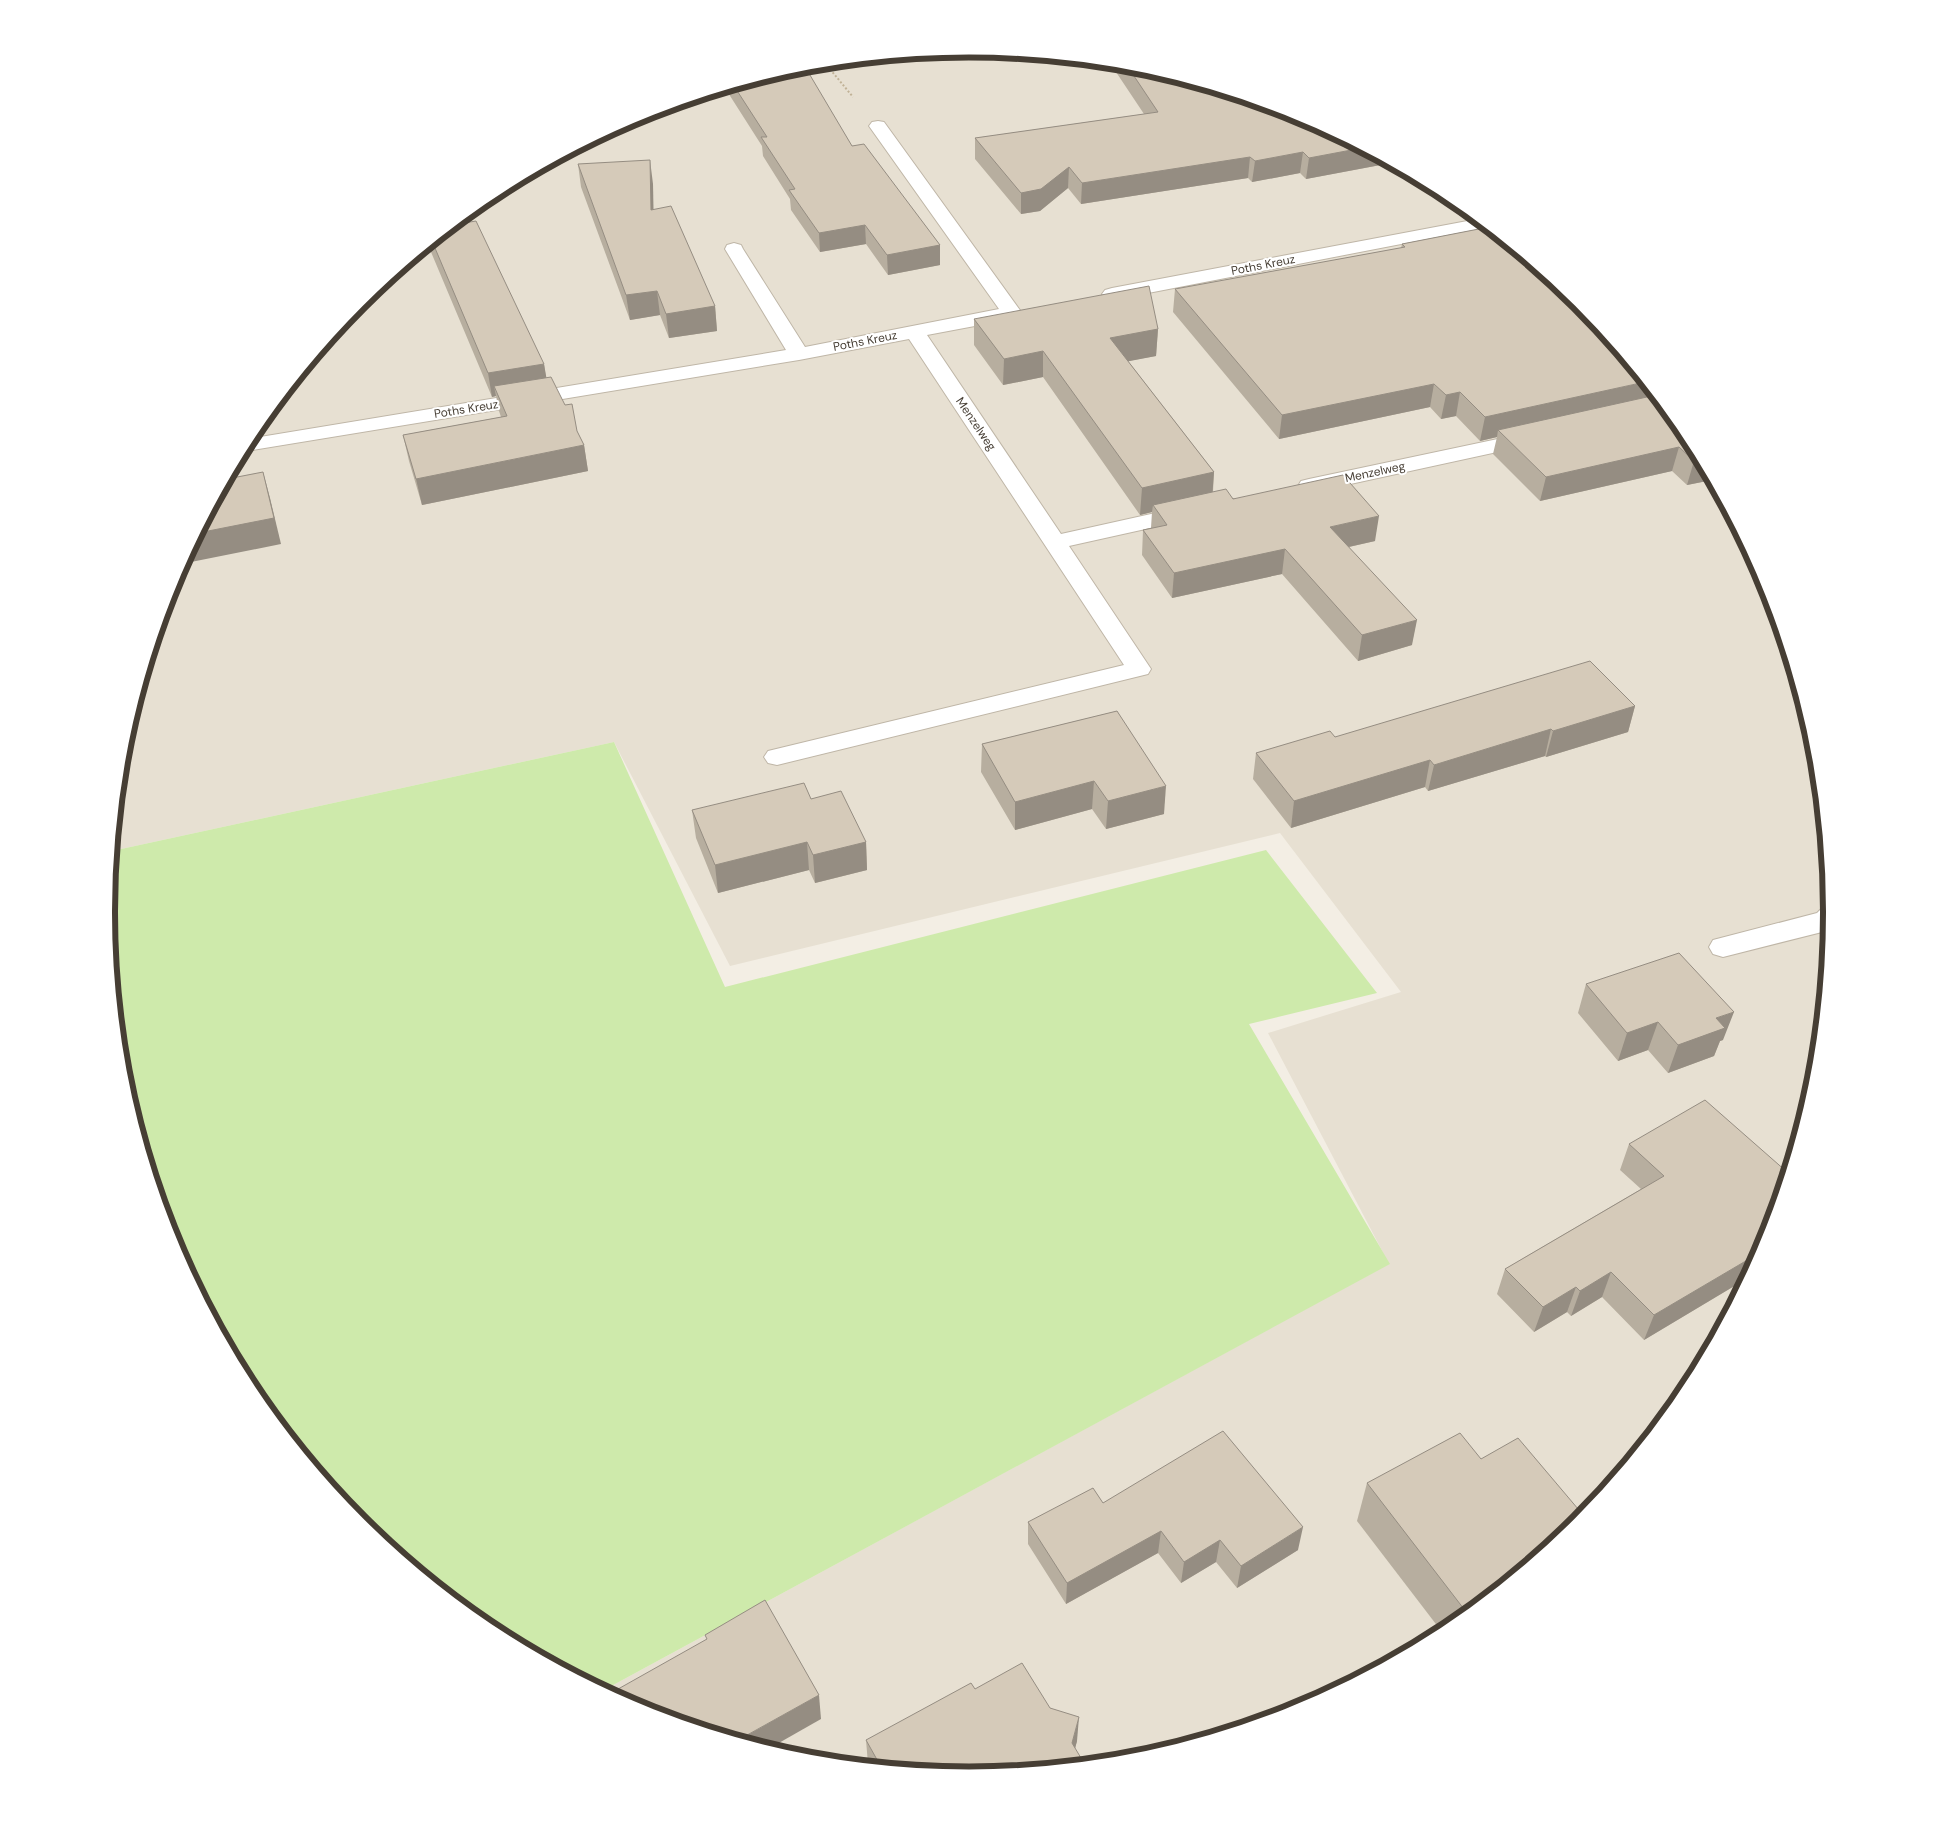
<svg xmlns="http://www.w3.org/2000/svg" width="1938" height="1823" viewBox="0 0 1938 1823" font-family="'DM Sans',sans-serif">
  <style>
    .residential { fill: #e7e0d2 }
    .green { fill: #ceeaab }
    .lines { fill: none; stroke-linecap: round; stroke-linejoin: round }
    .minor-casing { stroke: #bfb6a7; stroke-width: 2 }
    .path { stroke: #c1b297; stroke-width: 2; stroke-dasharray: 2 2; stroke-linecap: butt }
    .minor { fill: #fff; fill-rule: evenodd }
    .wall { fill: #b7ae9f }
    .shaded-wall { fill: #958d82 }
    .building { fill: #d5cab9; stroke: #958d82 }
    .labels { text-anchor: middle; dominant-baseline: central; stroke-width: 4; stroke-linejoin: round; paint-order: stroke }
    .far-street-label { font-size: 12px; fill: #463e34; stroke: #fff }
    .rim { fill: none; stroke: #463e34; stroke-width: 6 }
  </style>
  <rect width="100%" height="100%" fill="#f3eee4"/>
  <path class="residential" d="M 969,49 L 1138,65 L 1299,115 L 1449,194 L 1579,302 L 1687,432 L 1766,582 L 1815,743 L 1832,912 L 1815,1080 L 1766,1242 L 1686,1391 L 1579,1522 L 1448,1629 L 1299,1709 L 1137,1758 L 969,1774 L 800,1758 L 639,1708 L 604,1690 L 1389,1264 L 1268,1033 L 1401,992 L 1280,833 L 730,966 L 614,742 L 112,851 L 123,743 L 172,581 L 252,432 L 359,301 L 490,194 L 639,114 L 801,65 Z"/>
  <path class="green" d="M 614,742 L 725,987 L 1266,850 L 1377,993 L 1249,1024 L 1390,1264 L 604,1690 L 489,1629 L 359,1521 L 251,1391 L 172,1241 L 123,1080 L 106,911 L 112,851 Z"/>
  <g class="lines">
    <defs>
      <g id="minor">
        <path d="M 878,121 L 884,122 L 1022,313 L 1019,317 L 1012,319 L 927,335 L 1061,534 L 1187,506 L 1195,508 L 1198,513 L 1195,518 L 1069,546 L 1151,669 L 1148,674 L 777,765 L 768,763 L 764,757 L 768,751 L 1124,665 L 909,339 L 799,360 L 241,452 L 248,439 L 786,350 L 725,249 L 727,245 L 734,243 L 741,245 L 743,249 L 805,347 L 999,309 L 869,126 L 872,122 Z"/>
        <path d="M 1478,219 L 1489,227 L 1112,300 L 1105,298 L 1102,294 L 1105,290 L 1112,288 Z"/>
        <path d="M 1531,432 L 1539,433 L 1542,438 L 1539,443 L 1309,493 L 1301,491 L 1298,486 L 1301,481 L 1309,479 Z"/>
        <path d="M 1831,906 L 1830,930 L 1723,957 L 1713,954 L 1709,947 L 1713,940 L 1817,913 L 1821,909 Z"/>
      </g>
    </defs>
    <use href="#minor" class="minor-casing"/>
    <path class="path" d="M 825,63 L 853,97"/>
    <use href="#minor" class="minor"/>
  </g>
  <g class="wall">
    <path d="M 1110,63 L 1138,65 L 1391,163 L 1306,179 L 1300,173 L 1252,182 L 1248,178 L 1081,204 L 1068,188 L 1040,211 L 1021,214 L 975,159 L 975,138 L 1144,114 Z"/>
    <path d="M 801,65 L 852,146 L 940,245 L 940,265 L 888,275 L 866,244 L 820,252 L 791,210 L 790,199 L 763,156 L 762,146 L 725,88 Z"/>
    <path d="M 578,164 L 653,184 L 653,210 L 715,306 L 717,331 L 669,338 L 660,315 L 630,320 L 581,187 Z"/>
    <path d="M 452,225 L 544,364 L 546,378 L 577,431 L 584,445 L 588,471 L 422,505 L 409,461 L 403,435 L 501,417 L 499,411 L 496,396 L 492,397 L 431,252 L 430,244 Z"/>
    <path d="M 1402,244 L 1686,432 L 1712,480 L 1687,485 L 1672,471 L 1540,501 L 1493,454 L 1497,437 L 1480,441 L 1456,416 L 1441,419 L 1430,407 L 1279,439 L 1173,312 L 1175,289 L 1401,248 Z"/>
    <path d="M 974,319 L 1158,329 L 1156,356 L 1128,361 L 1214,472 L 1213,492 L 1375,541 L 1349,547 L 1412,645 L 1358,661 L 1282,574 L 1172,598 L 1142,555 L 1143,530 L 1151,528 L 1152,512 L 1140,515 L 1043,377 L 1003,385 L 974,345 Z"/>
    <path d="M 1635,706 L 1628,732 L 1546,757 L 1545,756 L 1428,791 L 1425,787 L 1291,828 L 1253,779 L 1256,753 L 1335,737 Z"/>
    <path d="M 1117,711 L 1164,814 L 1106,829 L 1092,809 L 1015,830 L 981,772 L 982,744 Z"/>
    <path d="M 811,799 L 866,842 L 867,870 L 815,883 L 809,870 L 718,893 L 696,838 L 692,810 Z"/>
    <path d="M 1586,984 L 1723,1040 L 1720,1041 L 1714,1056 L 1668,1073 L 1648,1050 L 1618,1061 L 1578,1013 Z"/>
    <path d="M 1629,1144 L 1766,1242 L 1746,1279 L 1644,1340 L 1602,1297 L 1571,1316 L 1567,1312 L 1534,1332 L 1497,1294 L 1505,1269 L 1641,1189 L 1620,1170 Z"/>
    <path d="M 1481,1459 L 1579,1522 L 1448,1629 L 1442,1632 L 1357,1521 L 1367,1483 Z"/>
    <path d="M 1103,1503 L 1298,1550 L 1237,1588 L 1216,1562 L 1181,1583 L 1158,1553 L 1066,1604 L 1028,1544 L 1028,1522 Z"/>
    <path d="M 975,1689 L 1050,1708 L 1077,1741 L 1075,1748 L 969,1774 L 868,1764 L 866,1740 Z"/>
  </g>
  <g class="shaded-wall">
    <path d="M 1362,148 L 1391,163 L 1306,179 L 1309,158 Z"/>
    <path d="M 1303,152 L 1300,173 L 1252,182 L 1255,161 Z"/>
    <path d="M 1250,157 L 1248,178 L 1081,204 L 1082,183 Z"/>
    <path d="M 650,160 L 653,184 L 654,234 L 651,210 Z"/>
    <path d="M 1069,167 L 1068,188 L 1040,211 L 1021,214 L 1021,193 Z"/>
    <path d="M 865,225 L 866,244 L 820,252 L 819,233 Z"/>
    <path d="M 940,245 L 940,265 L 888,275 L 887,255 Z"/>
    <path d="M 657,291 L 660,315 L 630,320 L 626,295 Z"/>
    <path d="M 715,306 L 717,331 L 669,338 L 666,314 Z"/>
    <path d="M 1158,329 L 1156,356 L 1109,365 L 1110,338 Z"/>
    <path d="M 1043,351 L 1043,377 L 1003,385 L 1004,359 Z"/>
    <path d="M 544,364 L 548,387 L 494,386 L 496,396 L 492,397 L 488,373 Z"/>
    <path d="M 1645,382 L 1661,401 L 1498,430 L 1497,437 L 1480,441 L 1485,417 Z"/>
    <path d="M 1434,384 L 1430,407 L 1279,439 L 1282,415 Z"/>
    <path d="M 1460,392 L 1456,416 L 1441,419 L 1446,395 Z"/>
    <path d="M 584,445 L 588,471 L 422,505 L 416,479 Z"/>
    <path d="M 1679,447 L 1672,471 L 1540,501 L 1546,477 Z"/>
    <path d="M 1701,460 L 1712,480 L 1687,485 L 1694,461 Z"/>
    <path d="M 263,472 L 270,498 L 281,544 L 181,564 L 198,533 Z"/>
    <path d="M 1214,472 L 1212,499 L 1153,505 L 1152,512 L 1140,515 L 1142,488 Z"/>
    <path d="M 1379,516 L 1375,541 L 1326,552 L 1330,527 Z"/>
    <path d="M 1285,549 L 1282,574 L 1172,598 L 1174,573 Z"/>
    <path d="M 1417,620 L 1412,645 L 1358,661 L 1362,635 Z"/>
    <path d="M 1635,706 L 1628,732 L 1546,757 L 1553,731 Z"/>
    <path d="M 1551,729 L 1545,756 L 1428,791 L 1434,765 Z"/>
    <path d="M 1430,760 L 1425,787 L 1291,828 L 1294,801 Z"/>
    <path d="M 1094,781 L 1092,809 L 1015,830 L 1015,802 Z"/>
    <path d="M 1166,786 L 1164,814 L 1106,829 L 1108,801 Z"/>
    <path d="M 807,842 L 809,870 L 718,893 L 715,865 Z"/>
    <path d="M 866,842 L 867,870 L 815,883 L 813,855 Z"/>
    <path d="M 1734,1012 L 1723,1040 L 1720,1041 L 1714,1056 L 1668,1073 L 1678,1045 L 1716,1018 Z"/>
    <path d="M 1658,1022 L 1648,1050 L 1618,1061 L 1627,1033 Z"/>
    <path d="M 1761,1252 L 1746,1279 L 1644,1340 L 1654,1315 Z"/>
    <path d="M 1611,1272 L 1602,1297 L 1571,1316 L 1580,1291 Z"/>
    <path d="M 1576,1287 L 1567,1312 L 1534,1332 L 1543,1307 Z"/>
    <path d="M 1303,1527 L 1298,1550 L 1237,1588 L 1241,1566 Z"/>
    <path d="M 1161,1531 L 1158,1553 L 1066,1604 L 1067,1583 Z"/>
    <path d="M 1220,1540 L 1216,1562 L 1181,1583 L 1184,1562 Z"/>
    <path d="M 819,1695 L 821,1719 L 770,1748 L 740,1739 Z"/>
    <path d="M 1079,1717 L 1077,1741 L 1071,1764 L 1072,1743 Z"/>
  </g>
  <g class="building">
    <path d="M 1126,64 L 1138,65 L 1299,115 L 1362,148 L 1309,158 L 1303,152 L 1255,161 L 1250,157 L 1082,183 L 1069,167 L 1041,189 L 1021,193 L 975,138 L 1158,112 Z"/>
    <path d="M 801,65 L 804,65 L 852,146 L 864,144 L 940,245 L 887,255 L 865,225 L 819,233 L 789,190 L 795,189 L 761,137 L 767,137 L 734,86 Z"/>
    <path d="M 650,160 L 651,210 L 671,206 L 715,306 L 666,314 L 657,291 L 626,295 L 578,164 Z"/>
    <path d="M 476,221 L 544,364 L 488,373 L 432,241 L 452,225 Z"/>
    <path d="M 1489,227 L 1579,302 L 1645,382 L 1485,417 L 1460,392 L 1446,395 L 1434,384 L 1282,415 L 1175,289 L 1405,247 L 1402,244 Z"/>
    <path d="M 1149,286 L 1158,329 L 1110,338 L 1214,472 L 1142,488 L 1043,351 L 1004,359 L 974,319 Z"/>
    <path d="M 551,377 L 565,405 L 572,404 L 577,431 L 584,445 L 416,479 L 403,435 L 507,416 L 494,386 Z"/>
    <path d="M 1656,395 L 1686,432 L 1701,460 L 1694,461 L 1679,447 L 1546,477 L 1498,430 Z"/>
    <path d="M 263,472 L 274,518 L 198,533 L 227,479 Z"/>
    <path d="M 1343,475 L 1379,516 L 1330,527 L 1417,620 L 1362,635 L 1285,549 L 1174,573 L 1143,530 L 1167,525 L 1153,505 L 1226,489 L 1233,499 Z"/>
    <path d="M 1590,661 L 1635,706 L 1553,731 L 1551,729 L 1434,765 L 1430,760 L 1294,801 L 1256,753 L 1330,731 L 1335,737 Z"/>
    <path d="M 1117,711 L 1166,786 L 1108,801 L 1094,781 L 1015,802 L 982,744 Z"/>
    <path d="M 804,783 L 811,799 L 841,791 L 866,842 L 813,855 L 807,842 L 715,865 L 692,810 Z"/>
    <path d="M 1679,953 L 1734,1012 L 1716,1018 L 1725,1028 L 1678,1045 L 1658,1022 L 1627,1033 L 1586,984 Z"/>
    <path d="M 1705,1100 L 1787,1172 L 1766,1242 L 1761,1252 L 1654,1315 L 1611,1272 L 1580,1291 L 1576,1287 L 1543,1307 L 1505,1269 L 1664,1176 L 1629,1144 Z"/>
    <path d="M 1223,1431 L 1303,1527 L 1241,1566 L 1220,1540 L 1184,1562 L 1161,1531 L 1067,1583 L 1028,1522 L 1093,1488 L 1103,1503 Z"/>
    <path d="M 1460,1433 L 1481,1459 L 1518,1438 L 1584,1516 L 1579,1522 L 1467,1613 L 1367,1483 Z"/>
    <path d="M 765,1600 L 819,1695 L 740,1739 L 639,1708 L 611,1693 L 707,1639 L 705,1635 Z"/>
    <path d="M 1022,1663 L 1050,1708 L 1079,1717 L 1072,1743 L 1084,1763 L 969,1774 L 880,1765 L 866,1740 L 971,1683 L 975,1689 Z"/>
  </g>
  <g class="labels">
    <g class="far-street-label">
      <text transform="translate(1263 265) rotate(-11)">Poths Kreuz</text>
      <text transform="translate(865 341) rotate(-11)">Poths Kreuz</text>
      <text transform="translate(466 409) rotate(-9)">Poths Kreuz</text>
      <text transform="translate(976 424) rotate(56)">Menzelweg</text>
      <text transform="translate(1375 472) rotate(-12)">Menzelweg</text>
    </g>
  </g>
  <path d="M0 0H1938V1823H0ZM115 912a854 854 0 1 1 1708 0a854 854 0 1 1-1708 0Z" fill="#fff" fill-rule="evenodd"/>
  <path class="rim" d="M115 912a854 854 0 1 1 1708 0a854 854 0 1 1-1708 0Z"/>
</svg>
